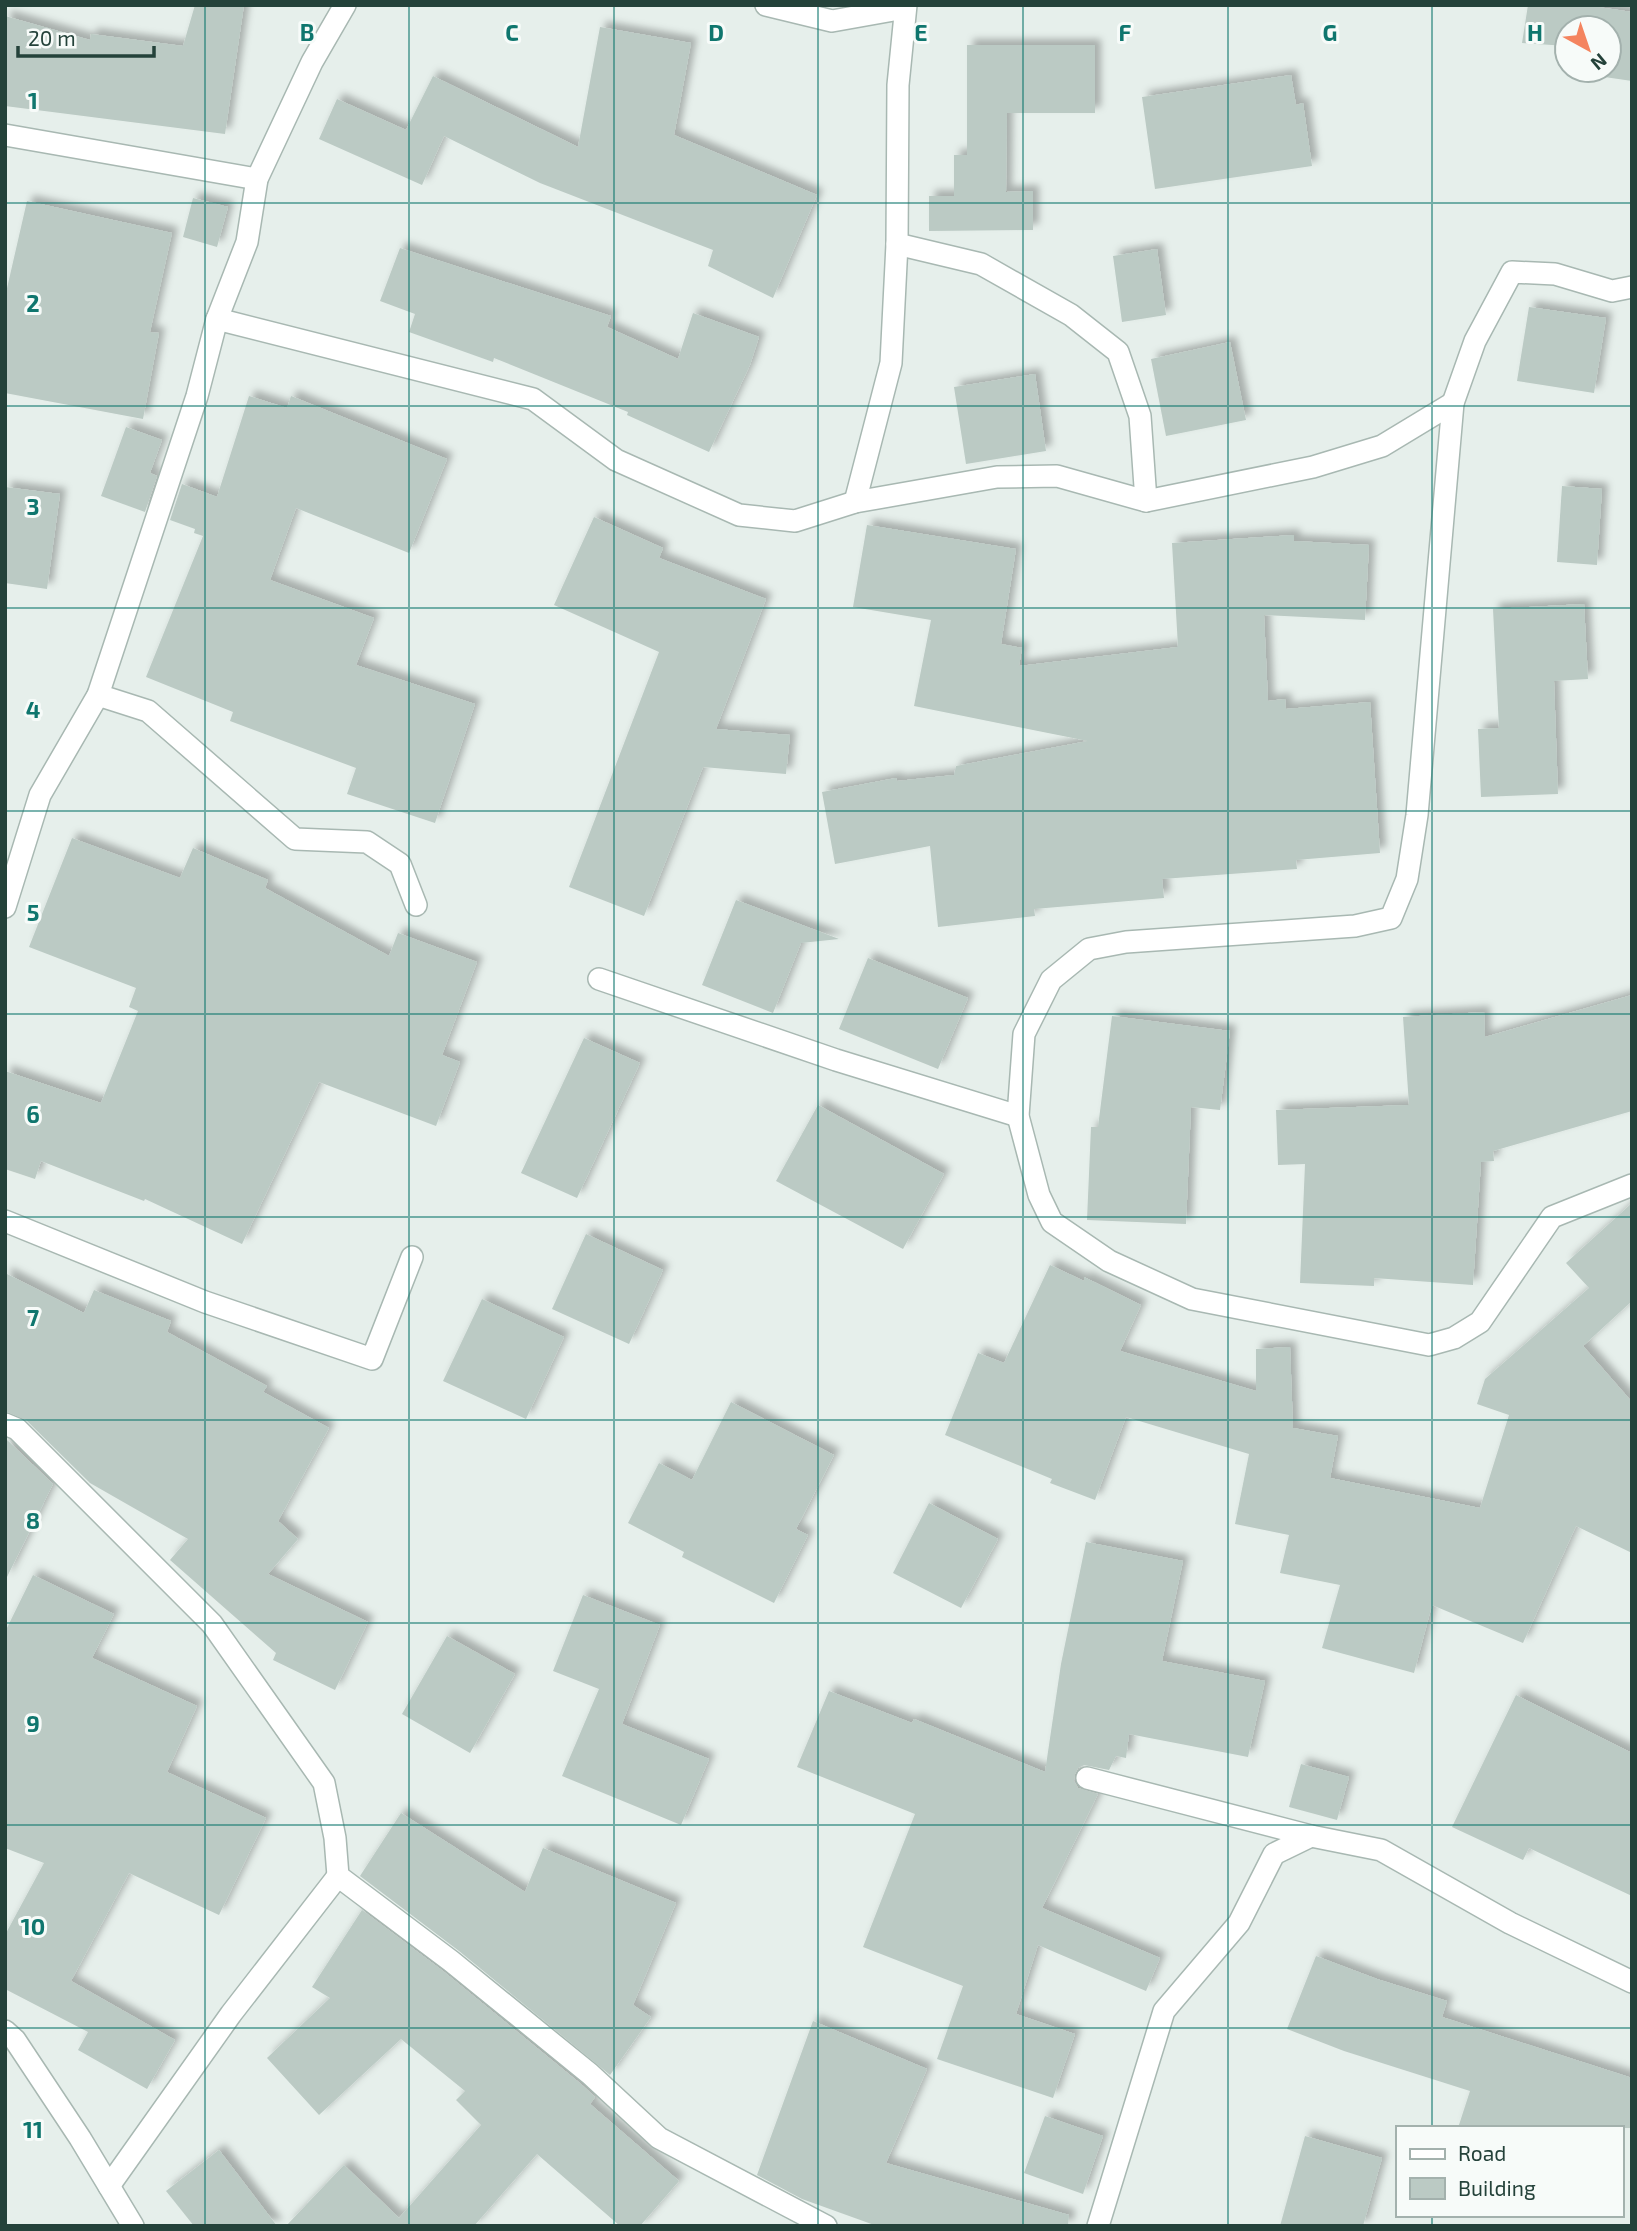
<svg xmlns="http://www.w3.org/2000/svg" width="1637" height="2231" viewBox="0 0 1637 2231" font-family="'Exo 2',sans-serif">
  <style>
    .building { fill: #bbcac4; filter: url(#shadow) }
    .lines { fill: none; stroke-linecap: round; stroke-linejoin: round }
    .street-casing { stroke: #a8b8b2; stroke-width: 24 }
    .street { stroke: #fff; stroke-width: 21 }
    .grid { fill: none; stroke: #0f766e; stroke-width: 2; stroke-opacity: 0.55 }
    .grid-label { font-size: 23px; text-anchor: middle; font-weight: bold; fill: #0f766e; stroke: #f7fbf9; stroke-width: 6; stroke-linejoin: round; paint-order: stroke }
  </style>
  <defs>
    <filter id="shadow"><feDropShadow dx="6" dy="-6" stdDeviation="3.5" flood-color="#0004"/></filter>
  </defs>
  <rect width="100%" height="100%" fill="#e6efeb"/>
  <g class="building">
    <path d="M 195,5 L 244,5 L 225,134 L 5,106 L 5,16 L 90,40 L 91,34 L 183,46 Z"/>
    <path d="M 1528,5 L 1584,5 L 1632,12 L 1632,81 L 1570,72 L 1609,70 L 1609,28 L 1567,28 L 1567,46 L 1522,43 Z"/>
    <path d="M 600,27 L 691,43 L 674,135 L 817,195 L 773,298 L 708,266 L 713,250 L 540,183 L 444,136 L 422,185 L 319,139 L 337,99 L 406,130 L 433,76 L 578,147 Z"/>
    <path d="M 967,45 L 1095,45 L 1095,113 L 1007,113 L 1006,192 L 1033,191 L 1033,230 L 929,231 L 929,196 L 954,196 L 954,155 L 967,155 Z"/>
    <path d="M 1291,75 L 1296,105 L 1303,103 L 1312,166 L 1155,189 L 1142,97 Z"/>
    <path d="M 193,198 L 228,207 L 217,247 L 183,237 Z"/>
    <path d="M 27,201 L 172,233 L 150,332 L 159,333 L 143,419 L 5,393 L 5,297 Z"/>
    <path d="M 400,248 L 611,316 L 607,327 L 678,359 L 693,313 L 759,337 L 750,365 L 709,452 L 627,415 L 628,412 L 494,358 L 493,362 L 409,332 L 415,314 L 380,301 Z"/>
    <path d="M 1157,249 L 1166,315 L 1122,322 L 1113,256 Z"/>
    <path d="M 1529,307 L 1606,318 L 1594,393 L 1517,381 Z"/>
    <path d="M 1230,342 L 1246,420 L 1166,436 L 1151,359 Z"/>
    <path d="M 1035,374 L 1046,451 L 966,464 L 954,387 Z"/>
    <path d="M 249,396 L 287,408 L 291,396 L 447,459 L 409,553 L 296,508 L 270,580 L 374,618 L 356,665 L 475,704 L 435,823 L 347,794 L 356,768 L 230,721 L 233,712 L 146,677 L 203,536 L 194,533 L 195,529 L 170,520 L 182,484 L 217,497 Z"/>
    <path d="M 126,427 L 162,440 L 150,473 L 157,476 L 145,512 L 101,496 Z"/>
    <path d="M 1562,486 L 1602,489 L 1597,565 L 1557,562 Z"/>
    <path d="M 5,487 L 60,494 L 47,589 L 5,583 Z"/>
    <path d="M 594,517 L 663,548 L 659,558 L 766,599 L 716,729 L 790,735 L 786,774 L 703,767 L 644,916 L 569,887 L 659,652 L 554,605 Z"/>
    <path d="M 867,525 L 1016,549 L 1001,644 L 1022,648 L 1019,666 L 1178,647 L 1172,543 L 1294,535 L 1294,541 L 1369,545 L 1365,620 L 1264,615 L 1268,701 L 1285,699 L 1286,709 L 1370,702 L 1380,853 L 1296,860 L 1297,869 L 1162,879 L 1164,898 L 1034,909 L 1035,916 L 938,927 L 930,846 L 835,864 L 822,792 L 896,778 L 897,781 L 954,775 L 956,766 L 1088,741 L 914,706 L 931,620 L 853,607 Z"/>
    <path d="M 1584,604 L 1588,679 L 1554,681 L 1558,794 L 1481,797 L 1478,729 L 1499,728 L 1493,609 Z"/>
    <path d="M 72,838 L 180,878 L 193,848 L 268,880 L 265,888 L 389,956 L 398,933 L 477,962 L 442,1055 L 460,1062 L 436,1126 L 319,1082 L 242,1244 L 145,1199 L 144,1201 L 41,1161 L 35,1179 L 5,1169 L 5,1071 L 101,1103 L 138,1011 L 129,1007 L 136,988 L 29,947 Z"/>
    <path d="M 736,900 L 839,939 L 801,943 L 773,1013 L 702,985 Z"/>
    <path d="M 868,958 L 968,998 L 938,1069 L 839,1029 Z"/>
    <path d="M 1632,995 L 1632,1111 L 1493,1151 L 1494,1161 L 1481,1162 L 1473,1285 L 1374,1278 L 1374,1286 L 1300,1283 L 1305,1164 L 1278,1165 L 1276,1110 L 1409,1105 L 1403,1017 L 1484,1012 L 1485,1037 Z"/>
    <path d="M 1112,1016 L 1230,1031 L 1220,1110 L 1191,1107 L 1186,1224 L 1087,1220 L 1091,1127 L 1098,1127 Z"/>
    <path d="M 584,1038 L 640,1063 L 577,1198 L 521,1173 Z"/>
    <path d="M 818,1105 L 944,1174 L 903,1249 L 776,1181 Z"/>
    <path d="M 1632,1203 L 1632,1301 L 1583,1346 L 1632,1402 L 1632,1553 L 1576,1526 L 1523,1643 L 1432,1605 L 1414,1673 L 1322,1648 L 1340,1585 L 1280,1573 L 1289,1535 L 1235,1524 L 1249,1454 L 1126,1417 L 1095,1500 L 1050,1483 L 1052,1479 L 945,1435 L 978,1353 L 1004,1363 L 1050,1265 L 1084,1281 L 1084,1277 L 1141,1305 L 1120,1351 L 1256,1391 L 1256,1349 L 1290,1347 L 1293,1428 L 1338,1436 L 1330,1478 L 1480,1508 L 1509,1415 L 1477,1404 L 1485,1379 L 1589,1288 L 1566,1263 Z"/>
    <path d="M 586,1234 L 663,1270 L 629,1344 L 552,1309 Z"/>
    <path d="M 5,1273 L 84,1313 L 94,1290 L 171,1321 L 167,1332 L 267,1386 L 263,1392 L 329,1428 L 278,1521 L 298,1539 L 268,1574 L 368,1622 L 335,1690 L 273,1660 L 276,1653 L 170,1560 L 188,1539 L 90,1483 L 26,1420 L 5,1411 Z"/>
    <path d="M 482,1299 L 564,1337 L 526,1419 L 443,1381 Z"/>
    <path d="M 731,1402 L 834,1455 L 796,1529 L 808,1535 L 774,1603 L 682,1557 L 684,1552 L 628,1523 L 659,1463 L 692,1480 Z"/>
    <path d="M 5,1438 L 53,1484 L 5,1581 Z"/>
    <path d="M 929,1503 L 998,1539 L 961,1608 L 893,1573 Z"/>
    <path d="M 1086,1542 L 1183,1561 L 1162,1661 L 1265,1681 L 1248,1757 L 1129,1734 L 1126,1758 L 1116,1756 L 1109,1770 L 1084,1765 L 1078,1768 L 1075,1774 L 1074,1781 L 1078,1788 L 1098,1794 L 1042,1908 L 1160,1958 L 1146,1991 L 1038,1945 L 1016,2014 L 1075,2034 L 1053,2098 L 937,2059 L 963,1986 L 863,1947 L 915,1814 L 797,1767 L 829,1691 L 912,1723 L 914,1719 L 1045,1772 L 1061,1664 Z"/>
    <path d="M 33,1575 L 114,1614 L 92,1658 L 197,1706 L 167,1772 L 266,1818 L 219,1915 L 129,1873 L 71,1981 L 175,2040 L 147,2089 L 78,2050 L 88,2032 L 5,1989 L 5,1935 L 44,1863 L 5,1848 L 5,1632 Z"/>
    <path d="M 583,1595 L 660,1625 L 622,1724 L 709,1759 L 681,1825 L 562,1776 L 599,1689 L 553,1671 Z"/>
    <path d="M 447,1636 L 515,1674 L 470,1753 L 402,1714 Z"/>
    <path d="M 1516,1695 L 1632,1753 L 1632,1896 L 1529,1848 L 1523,1860 L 1452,1827 Z"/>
    <path d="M 1301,1764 L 1349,1777 L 1337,1820 L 1289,1807 Z"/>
    <path d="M 401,1813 L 525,1892 L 543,1848 L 676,1903 L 633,2005 L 651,2017 L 610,2075 L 459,1951 L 360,1876 Z"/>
    <path d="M 362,1910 L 443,1971 L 581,2084 L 595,2097 L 590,2104 L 679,2181 L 640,2226 L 620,2226 L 537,2154 L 474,2226 L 286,2226 L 344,2165 L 399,2218 L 481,2125 L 456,2100 L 465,2091 L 401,2039 L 319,2115 L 267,2058 L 330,1998 L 312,1987 Z"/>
    <path d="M 1316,1956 L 1377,1979 L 1447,2001 L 1442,2017 L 1632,2078 L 1632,2128 L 1458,2128 L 1470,2091 L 1344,2051 L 1287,2029 Z"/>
    <path d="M 813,2021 L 927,2069 L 886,2163 L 1069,2215 L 1068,2226 L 877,2226 L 802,2199 L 757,2175 Z"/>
    <path d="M 1045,2116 L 1103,2136 L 1083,2194 L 1024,2173 Z"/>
    <path d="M 1305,2136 L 1382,2158 L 1363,2226 L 1280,2226 Z"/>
    <path d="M 219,2150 L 277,2226 L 194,2226 L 166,2191 Z"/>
  </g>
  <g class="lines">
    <defs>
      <g id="street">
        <path d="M 766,5 L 832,21 L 905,8"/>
        <path d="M 906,5 L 898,85 L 897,244 L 981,264 L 1071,315 L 1118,352 L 1140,416 L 1146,501"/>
        <path d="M 5,135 L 257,179"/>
        <path d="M 1632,287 L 1612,291 L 1555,274 L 1512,272 L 1475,341 L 1453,403 L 1417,815 L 1407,879 L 1391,918 L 1355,926 L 1126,942 L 1089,949 L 1051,980 L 1024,1034 L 1018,1116 L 1039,1195 L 1052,1222 L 1109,1261 L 1192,1299 L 1429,1345 L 1454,1338 L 1480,1322 L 1552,1217 L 1632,1185"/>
        <path d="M 217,319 L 533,399 L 616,460 L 739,515 L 795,521 L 855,502 L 997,477 L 1057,476 L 1146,501 L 1313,467 L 1382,446 L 1453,403"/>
        <path d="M 855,502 L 891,363 L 897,244"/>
        <path d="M 98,695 L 148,711 L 295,839 L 367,842 L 400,864 L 416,905"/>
        <path d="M 5,907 L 40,795 L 98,695 L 197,396 L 217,319 L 247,242 L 257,179 L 312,62 L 345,5"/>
        <path d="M 599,979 L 836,1060 L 1018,1116"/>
        <path d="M 5,1221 L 205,1302 L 372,1359 L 412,1257"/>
        <path d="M 5,1424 L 17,1429 L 212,1624 L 324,1783 L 335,1838 L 338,1876 L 451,1961 L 590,2074 L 659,2138 L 826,2226"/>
        <path d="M 1087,1778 L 1311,1836 L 1381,1850 L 1510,1923 L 1632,1982"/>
        <path d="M 5,2031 L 15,2040 L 80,2138 L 133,2226"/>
        <path d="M 109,2186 L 231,2014 L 338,1876"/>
        <path d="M 1098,2226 L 1164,2011 L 1239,1923 L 1274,1854 L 1311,1836"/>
      </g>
    </defs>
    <use href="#street" class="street-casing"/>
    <use href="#street" class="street"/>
  </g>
  <path class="grid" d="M 205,5 L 205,2226M 409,5 L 409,2226M 614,5 L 614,2226M 818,5 L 818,2226M 1023,5 L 1023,2226M 1228,5 L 1228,2226M 1432,5 L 1432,2128M 5,203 L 1632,203M 5,406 L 1632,406M 5,608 L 1632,608M 5,811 L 1632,811M 5,1014 L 1632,1014M 5,1217 L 1632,1217M 5,1420 L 1632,1420M 5,1623 L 1632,1623M 5,1825 L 1632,1825M 5,2028 L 1632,2028M 1432,2215 L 1432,2226"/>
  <g class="grid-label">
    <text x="307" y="41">B</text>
    <text x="512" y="41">C</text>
    <text x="716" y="41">D</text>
    <text x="921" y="41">E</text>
    <text x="1125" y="41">F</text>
    <text x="1330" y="41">G</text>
    <text x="1535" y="41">H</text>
    <text x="33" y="109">1</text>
    <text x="33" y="312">2</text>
    <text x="33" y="515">3</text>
    <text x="33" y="718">4</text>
    <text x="33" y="921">5</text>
    <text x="33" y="1123">6</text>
    <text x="33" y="1326">7</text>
    <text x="33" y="1529">8</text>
    <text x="33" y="1732">9</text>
    <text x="33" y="1935">10</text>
    <text x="33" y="2138">11</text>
  </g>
  <rect width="1637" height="2231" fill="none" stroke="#24423a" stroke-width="14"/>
  <rect x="1396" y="2126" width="228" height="91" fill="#f7fbf9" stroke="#a3b1ad" stroke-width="2"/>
  <rect x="1410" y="2149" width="35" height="10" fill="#ffffff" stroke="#a3b1ad" stroke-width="2"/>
  <text x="1458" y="2161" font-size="21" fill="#24423a">Road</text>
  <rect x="1410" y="2178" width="35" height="21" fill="#bbcac4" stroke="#a3b1ad" stroke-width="2"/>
  <text x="1458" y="2196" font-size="21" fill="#24423a">Building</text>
  <g transform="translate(1588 49) rotate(140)"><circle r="33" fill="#f7fbf9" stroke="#a3b1ad" stroke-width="2"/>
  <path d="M0-5L12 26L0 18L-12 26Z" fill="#f4845f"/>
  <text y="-10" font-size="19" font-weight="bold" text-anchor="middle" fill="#24423a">N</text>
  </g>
  <path d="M18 46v10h136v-10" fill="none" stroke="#24423a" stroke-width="3.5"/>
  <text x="28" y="46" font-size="21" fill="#24423a" stroke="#f7fbf9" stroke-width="5" paint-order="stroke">20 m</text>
</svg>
